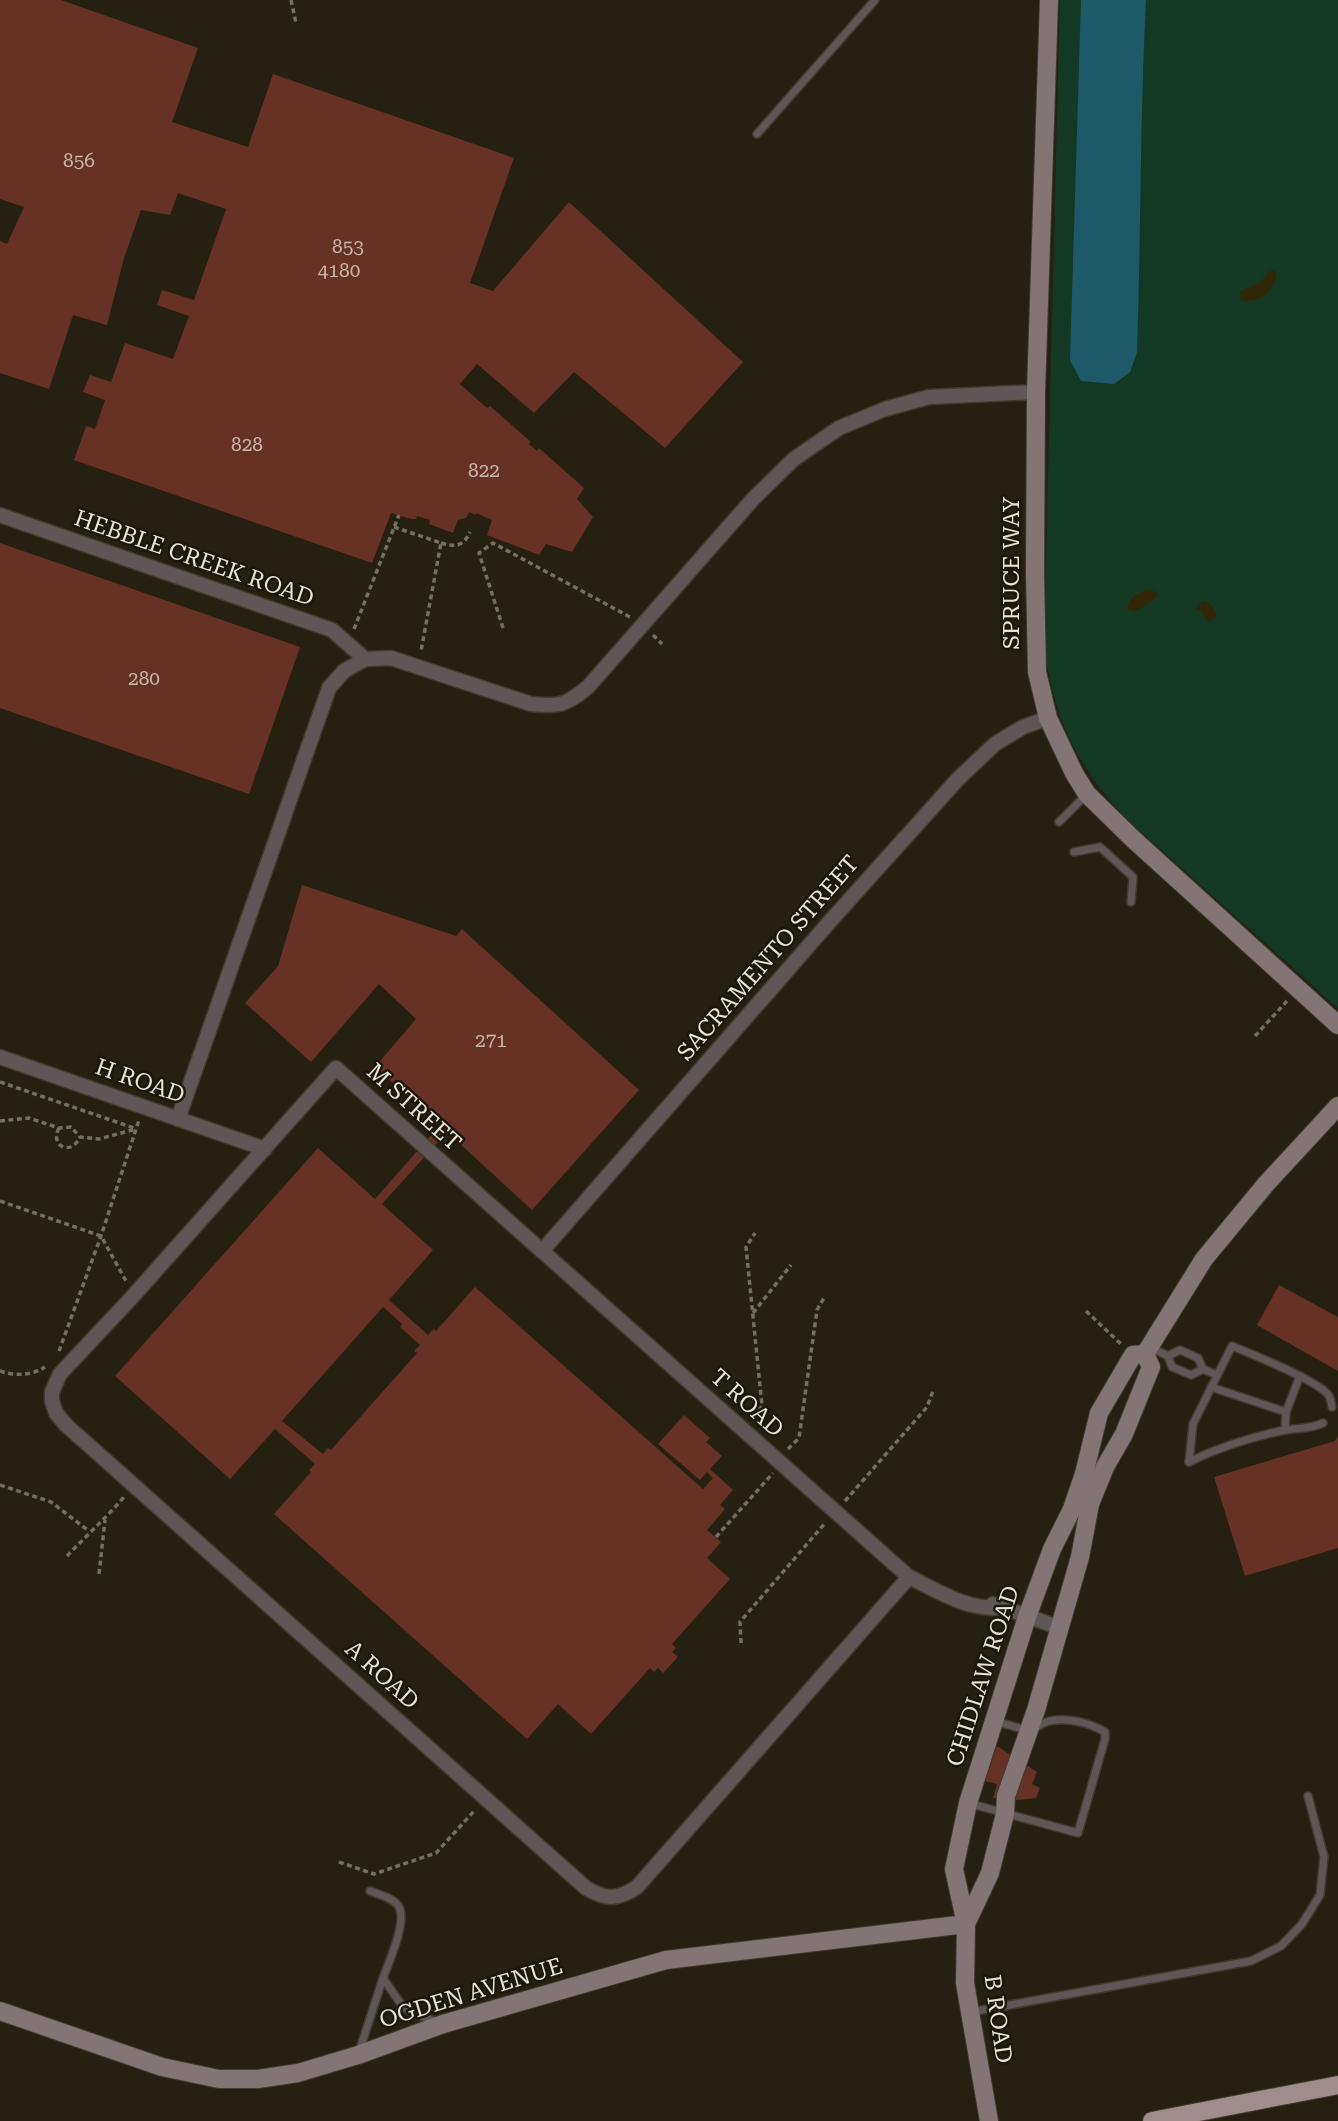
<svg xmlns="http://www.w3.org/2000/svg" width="1338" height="2121" viewBox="0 0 1338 2121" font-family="'Roboto Serif',serif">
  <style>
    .green { fill: #133925 }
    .sand { fill: #2f2706 }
    .water { fill: #1e5969 }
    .building { fill: #683125; fill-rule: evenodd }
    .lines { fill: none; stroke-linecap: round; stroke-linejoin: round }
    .lane-casing { stroke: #403b2d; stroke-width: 10 }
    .street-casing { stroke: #403b2d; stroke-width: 17 }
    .secondary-casing { stroke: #403b2d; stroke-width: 20 }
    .primary-casing { stroke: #403b2d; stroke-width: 20 }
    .path { stroke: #726e61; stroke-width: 3.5; stroke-dasharray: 5 3.5; stroke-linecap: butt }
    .lane { stroke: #5f5657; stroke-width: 7 }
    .street { stroke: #5f5657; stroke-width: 14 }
    .secondary { stroke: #837575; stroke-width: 18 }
    .primary { stroke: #9f8c8d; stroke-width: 18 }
    .labels { text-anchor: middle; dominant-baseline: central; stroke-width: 5; stroke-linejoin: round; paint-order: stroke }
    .number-label { font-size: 19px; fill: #c7b7ad }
    .street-label { font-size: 23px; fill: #e7e4da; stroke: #1c1708 }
  </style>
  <rect width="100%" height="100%" fill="#252011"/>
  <path class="green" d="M 1060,0 L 1338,0 L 1338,1008 L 1130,822 C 1080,771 1052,718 1045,647 C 1043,632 1045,615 1045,599 Z"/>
  <g class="sand">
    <path d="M 1271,270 L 1275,271 L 1277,277 C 1271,292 1259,305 1241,300 L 1240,291 L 1259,283 Z"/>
    <path d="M 1149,589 L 1156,592 L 1157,596 C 1155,600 1140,609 1134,612 L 1128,609 C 1127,597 1139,593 1149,589 Z"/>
    <path d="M 1202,601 C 1210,602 1215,608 1217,616 L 1210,622 L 1207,621 L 1202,612 L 1196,609 Z"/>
  </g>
  <path class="water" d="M 1081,0 L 1146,0 C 1140,117 1141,235 1137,352 L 1130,372 L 1114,384 L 1081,381 L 1070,360 Z"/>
  <g class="building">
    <path d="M 0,0 L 61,0 L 198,48 L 172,122 L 248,147 L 273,74 L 514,158 L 470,283 L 493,291 L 569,202 L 743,362 L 665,448 L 574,372 L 534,413 L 477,364 L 460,384 L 487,408 L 490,406 L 531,442 L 529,444 L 537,451 L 539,448 L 584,488 L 577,499 L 593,517 L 572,552 L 546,544 L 539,555 L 487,535 L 492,520 L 476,513 L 476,515 L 469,512 L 466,518 L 458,520 L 453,533 L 429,524 L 430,520 L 417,516 L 416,519 L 411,519 L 391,513 L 372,563 L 74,460 L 86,426 L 95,429 L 105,400 L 83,392 L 90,375 L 111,382 L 125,343 L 173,359 L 189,316 L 157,305 L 162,290 L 194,300 L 226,209 L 178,193 L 170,215 L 141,210 L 124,258 L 107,325 L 73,315 L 49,389 L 0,373 L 0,241 L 7,244 L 24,207 L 0,199 Z"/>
    <path d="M 0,543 L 300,647 L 249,794 L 0,708 Z"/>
    <path d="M 302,885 L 456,936 L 462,929 L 639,1090 L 532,1210 L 447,1132 L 382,1204 L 433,1250 L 389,1300 L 428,1335 L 434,1329 L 436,1331 L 475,1287 L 703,1489 L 713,1478 L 707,1472 L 700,1480 L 658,1444 L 684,1415 L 710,1438 L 706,1442 L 722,1456 L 710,1469 L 733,1490 L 720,1505 L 725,1509 L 707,1530 L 721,1542 L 707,1558 L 730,1579 L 672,1644 L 676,1648 L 672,1652 L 678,1657 L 663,1673 L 658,1668 L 654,1672 L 650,1668 L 591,1734 L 558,1704 L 527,1739 L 274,1514 L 311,1472 L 309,1470 L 315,1464 L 275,1429 L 230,1479 L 115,1376 L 318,1148 L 375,1199 L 440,1125 L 375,1067 L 416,1019 L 379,984 L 311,1062 L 245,1003 L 278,966 ZM 383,1307 L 402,1324 L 400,1327 L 420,1345 L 414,1351 L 417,1353 L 331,1450 L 328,1448 L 323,1454 L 282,1421 Z"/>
    <path d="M 1279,1285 L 1338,1317 L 1338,1371 L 1257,1325 Z"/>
    <path d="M 1338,1436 L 1338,1548 L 1245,1576 L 1214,1477 L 1335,1441 Z"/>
    <path d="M 997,1746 L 1037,1772 L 1032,1784 L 1040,1788 L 1036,1798 L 1019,1800 L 993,1798 L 997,1784 L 985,1781 Z"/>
  </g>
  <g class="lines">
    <defs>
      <g id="lane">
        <path d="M 757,134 L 875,0"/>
        <path d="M 1059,822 L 1087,794"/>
        <path d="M 1074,852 L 1100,847 L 1133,877 L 1131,902"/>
        <path d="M 1150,1347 L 1168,1356 L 1172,1367 L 1191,1375 L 1203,1369"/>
        <path d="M 1168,1356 L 1180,1350 L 1198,1358 L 1203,1369 L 1217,1375"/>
        <path d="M 1211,1387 L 1286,1412"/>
        <path d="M 1285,1430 L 1286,1412 L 1300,1376"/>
        <path d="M 1189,1462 L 1193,1424 L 1232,1346 C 1251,1354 1320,1381 1329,1396 C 1331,1399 1331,1403 1332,1407"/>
        <path d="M 1189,1462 C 1219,1447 1252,1437 1285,1430 C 1297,1428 1311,1429 1323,1423"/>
        <path d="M 968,1803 L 1078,1833 L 1105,1739 L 1105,1732 C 1090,1723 1067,1717 1050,1721 C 1043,1722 1036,1728 1030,1731 L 994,1721"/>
        <path d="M 370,1891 C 380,1895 394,1898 399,1907 C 407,1922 389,1962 383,1978"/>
        <path d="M 971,2012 L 1251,1961 L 1281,1946 L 1302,1924 L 1320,1895 L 1324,1857 L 1308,1796"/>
        <path d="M 359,2052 L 383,1978 L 403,2007 L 413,2013 L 439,2023"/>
      </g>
      <g id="street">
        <path d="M 0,515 L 332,630 L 365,659"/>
        <path d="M 0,1057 L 265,1149"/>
        <path d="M 178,1119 L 329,688 L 344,671 L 365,659 L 391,658 L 531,704 C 560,707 566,705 588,687 L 753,499 L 794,459 L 839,428 L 885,409 L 929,397 L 1036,392"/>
        <path d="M 542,1251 L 833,918 L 958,779 L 995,744 L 1023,727 L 1048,718"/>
        <path d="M 909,1577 L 637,1887 C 618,1900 606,1900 586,1888 L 66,1425 L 56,1413 L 52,1401 L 52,1392 L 60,1374 L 134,1295 L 336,1068 L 909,1577 C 940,1592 964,1609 1000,1608"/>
        <path d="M 993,1604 L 1058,1627"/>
      </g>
      <g id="secondary">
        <path d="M 1049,0 L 1036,392 L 1035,572 L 1037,672 L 1048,718 L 1074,773 L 1087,794 L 1133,839 L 1338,1025"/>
        <path d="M 1145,1354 L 1204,1259 L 1266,1184 L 1338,1106"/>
        <path d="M 966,1924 L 990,1873 L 1005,1814 L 1006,1796 L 1036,1710 L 1080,1557 L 1090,1504 L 1105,1467 L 1124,1434 L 1151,1367 L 1145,1354"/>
        <path d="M 0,2011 L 162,2067 L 219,2079 L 258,2079 L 298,2073 L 358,2055 L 443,2024 L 666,1960 L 966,1924"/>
        <path d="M 989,2121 L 965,1983 L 966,1924 L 954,1869 L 968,1803 L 1027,1617 L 1052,1549 L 1072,1509 L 1084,1474 L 1099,1413 L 1133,1355 L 1145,1354"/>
      </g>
      <path id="primary" d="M 1152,2121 L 1338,2085"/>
    </defs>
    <use href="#lane" class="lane-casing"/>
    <use href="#street" class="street-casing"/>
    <use href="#secondary" class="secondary-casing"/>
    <use href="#primary" class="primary-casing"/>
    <g class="path">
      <path d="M 291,0 L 296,23"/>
      <path d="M 394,527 L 441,543 L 421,651"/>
      <path d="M 441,543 C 455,547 463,547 470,532"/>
      <path d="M 503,628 L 479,553 L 493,543 L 630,617"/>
      <path d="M 354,629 L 399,515"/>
      <path d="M 653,635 L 662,644"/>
      <path d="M 1255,1036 L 1287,1001"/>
      <path d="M 0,1082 L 134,1128"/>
      <path d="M 0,1121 L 29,1118 L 59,1128 L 71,1127 L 80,1137 L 99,1139 L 136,1129"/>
      <path d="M 59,1128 C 49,1147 72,1156 80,1137"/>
      <path d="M 0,1201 L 101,1236 L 126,1281"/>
      <path d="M 1086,1311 L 1122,1345"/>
      <path d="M 753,1313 L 791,1265"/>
      <path d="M 59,1351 L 101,1236 L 139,1120"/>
      <path d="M 0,1371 C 14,1376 32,1376 45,1367"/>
      <path d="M 753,1417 L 762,1406 L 746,1247 L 755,1233"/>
      <path d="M 788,1449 L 799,1438 L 817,1310 L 825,1296"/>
      <path d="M 0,1485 L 51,1502 L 89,1531"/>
      <path d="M 845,1501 L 927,1407 L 933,1391"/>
      <path d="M 716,1537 L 773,1473"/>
      <path d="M 67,1556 C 86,1536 106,1518 124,1497"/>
      <path d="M 99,1574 L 105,1520"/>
      <path d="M 741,1643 L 740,1622 L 826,1522"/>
      <path d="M 339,1862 L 374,1874 L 436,1853 L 475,1810"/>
    </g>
    <use href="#lane" class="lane"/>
    <use href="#street" class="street"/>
    <use href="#secondary" class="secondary"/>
    <use href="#primary" class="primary"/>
  </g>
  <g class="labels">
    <g class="number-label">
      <text x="79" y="160">856</text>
      <text x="348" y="246">853</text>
      <text x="339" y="270">4180</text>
      <text x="247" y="444">828</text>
      <text x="484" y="470">822</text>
      <text x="144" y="678">280</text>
      <text x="491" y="1040">271</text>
    </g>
    <g class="street-label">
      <text transform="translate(194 558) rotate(19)">HEBBLE CREEK ROAD</text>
      <text transform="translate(1011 573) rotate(-90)">SPRUCE WAY</text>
      <text transform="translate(768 958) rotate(-49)">SACRAMENTO STREET</text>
      <text transform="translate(140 1081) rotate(19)">H ROAD</text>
      <text transform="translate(414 1107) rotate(42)">M STREET</text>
      <text transform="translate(747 1403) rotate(42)">T ROAD</text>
      <text transform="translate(382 1675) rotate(42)">A ROAD</text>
      <text transform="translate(983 1676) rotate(-72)">CHIDLAW ROAD</text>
      <text transform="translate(471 1993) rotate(-17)">OGDEN AVENUE</text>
      <text transform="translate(998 2019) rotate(82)">B ROAD</text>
    </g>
  </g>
</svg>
